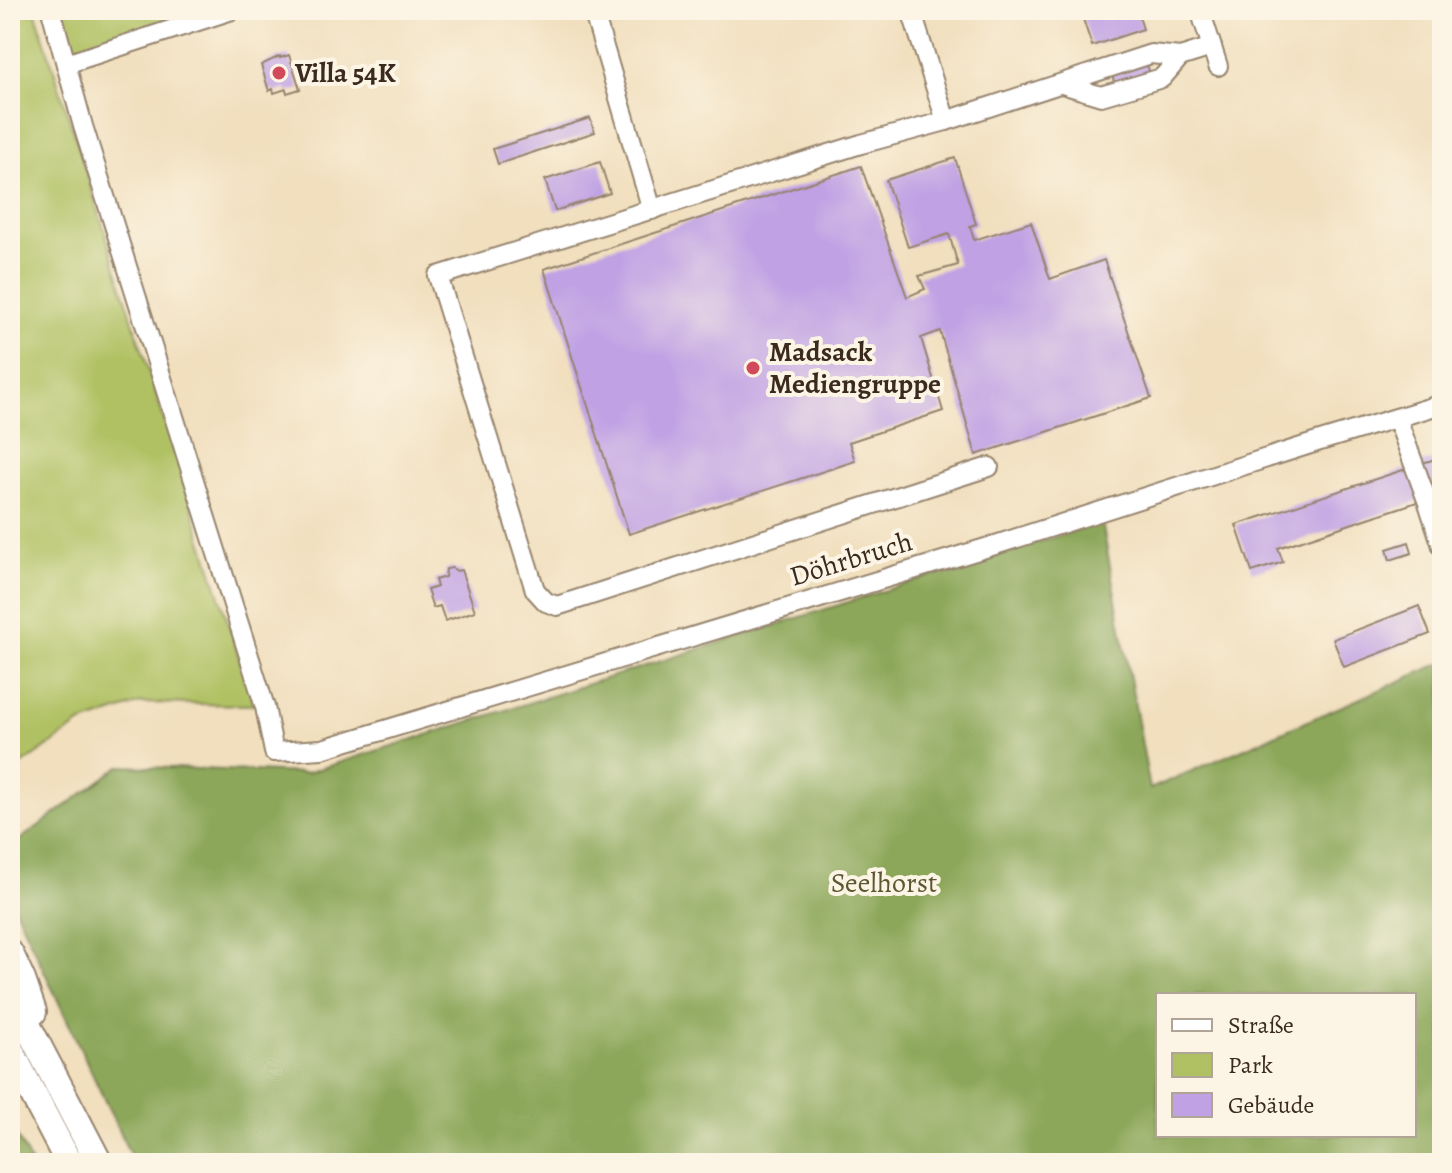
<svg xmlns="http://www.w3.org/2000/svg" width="1452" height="1173" viewBox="0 0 1452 1173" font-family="Alegreya,serif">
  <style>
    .green { fill: #b0c164; stroke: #767641; stroke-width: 2 }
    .forest { fill: #8ca75a; stroke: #64683c; stroke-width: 2; fill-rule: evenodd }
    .building { fill: #bfa1e4 }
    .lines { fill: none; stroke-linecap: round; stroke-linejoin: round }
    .minor-casing { stroke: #96846e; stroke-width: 22 }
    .highway-casing { stroke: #96846e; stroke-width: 30 }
    .minor { stroke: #fff; stroke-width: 18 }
    .highway { stroke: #fff; stroke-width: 26 }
    .tram { stroke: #3b2a1e; stroke-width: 2 }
    .poi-dot { fill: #d1495b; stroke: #fcf5e5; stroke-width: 3 }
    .labels { text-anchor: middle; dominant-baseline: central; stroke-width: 8; stroke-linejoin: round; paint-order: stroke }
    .poi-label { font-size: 28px; font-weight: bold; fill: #3b2a1e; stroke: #fcf5e5; text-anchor: start }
    .street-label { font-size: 28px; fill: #3b2a1e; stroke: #fcf5e5 }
    .park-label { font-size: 28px; fill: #5e5733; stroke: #fcf5e5 }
  </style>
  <rect width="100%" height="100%" fill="#fcf5e5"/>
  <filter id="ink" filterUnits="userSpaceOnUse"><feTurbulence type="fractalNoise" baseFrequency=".0125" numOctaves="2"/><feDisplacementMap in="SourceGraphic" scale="16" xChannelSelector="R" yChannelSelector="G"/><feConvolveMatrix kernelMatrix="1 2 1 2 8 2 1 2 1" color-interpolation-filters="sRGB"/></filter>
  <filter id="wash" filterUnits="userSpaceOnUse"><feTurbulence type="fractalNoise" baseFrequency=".006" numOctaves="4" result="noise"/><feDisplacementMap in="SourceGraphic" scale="32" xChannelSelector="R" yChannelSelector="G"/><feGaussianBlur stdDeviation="1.8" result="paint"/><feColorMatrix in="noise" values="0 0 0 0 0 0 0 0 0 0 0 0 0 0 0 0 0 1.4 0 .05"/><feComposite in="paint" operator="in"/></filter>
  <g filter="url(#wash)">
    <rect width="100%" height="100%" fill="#f1dfbe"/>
    <g class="green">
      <path d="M 10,10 L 35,10 L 254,705 L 141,703 L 80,724 L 10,773 Z"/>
      <path d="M 63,10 L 195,10 L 76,51 Z"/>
    </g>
    <g class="forest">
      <path d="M 1102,522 L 1150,789 L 1442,663 L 1442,1163 L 134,1163 L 10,898 L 10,847 L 120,766 L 306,773 ZM 1158,995 L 1414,995 L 1414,1135 L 1158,1135 Z"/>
      <path d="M 10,1123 L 31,1163 L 10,1163 Z"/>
    </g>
    <g id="blocks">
      <g class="building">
        <path d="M 1080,10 L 1137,10 L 1143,29 L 1092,46 Z"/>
        <path d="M 289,55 L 300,89 L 287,93 L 286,89 L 274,93 L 273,89 L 269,91 L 261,65 L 280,56 L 280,58 Z"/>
        <path d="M 1146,62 L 1150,74 L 1115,84 L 1111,73 Z"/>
        <path d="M 590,118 L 595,132 L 498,164 L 493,149 Z"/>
        <path d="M 955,158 L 976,224 L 970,226 L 974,240 L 1031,222 L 1050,279 L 1104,260 L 1151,398 L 976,455 L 940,331 L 921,338 L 943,411 L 849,442 L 855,461 L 629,534 L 544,269 L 861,166 L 907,297 L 925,289 L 919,276 L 958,265 L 949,234 L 908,247 L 886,180 Z"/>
        <path d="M 600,162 L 610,193 L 555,211 L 545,180 Z"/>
        <path d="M 1442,457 L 1442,487 L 1428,492 L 1419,464 Z"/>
        <path d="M 1409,468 L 1420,501 L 1278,548 L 1283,562 L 1252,572 L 1236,525 Z"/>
        <path d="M 1409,542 L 1412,553 L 1390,560 L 1387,549 Z"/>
        <path d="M 452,568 L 457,571 L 461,570 L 475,611 L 445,621 L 440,606 L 433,608 L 427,590 L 437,587 L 435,580 L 445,577 L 446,569 Z"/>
        <path d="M 1419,606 L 1430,634 L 1344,667 L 1333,639 Z"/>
      </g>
    </g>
  </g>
  <g filter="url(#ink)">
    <use href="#blocks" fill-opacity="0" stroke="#96846e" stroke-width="2"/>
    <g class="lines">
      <defs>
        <g id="minor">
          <path d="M 51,10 L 83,126 L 265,707 L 274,752 L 322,749 L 992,546 L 1317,442 L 1442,404"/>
          <path d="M 593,10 L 652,210"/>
          <path d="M 911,10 L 946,121"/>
          <path d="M 1200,10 L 1218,66"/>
          <path d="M 66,64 L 232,10"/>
          <path d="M 1062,84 L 1101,96 L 1162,78 L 1180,57"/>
          <path d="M 1397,418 L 1428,503 L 1442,546"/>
          <path d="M 989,467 L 557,606 L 546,602 L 535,590 L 438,276 L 861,144 L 946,121 L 1151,54 L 1180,57 L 1212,47"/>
        </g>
        <g id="highway">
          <path d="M 10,954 L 22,980 L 33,1012"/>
          <path d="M 10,992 L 99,1163"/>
          <path d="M 10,1050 L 69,1163"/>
        </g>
      </defs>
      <use href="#minor" class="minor-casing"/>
      <use href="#highway" class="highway-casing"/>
      <use href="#minor" class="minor"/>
      <use href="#highway" class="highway"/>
      <path class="tram" d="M 1431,10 L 1442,18"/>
    </g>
  </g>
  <g class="poi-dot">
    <circle cx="279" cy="73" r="8"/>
    <circle cx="753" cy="368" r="8"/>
  </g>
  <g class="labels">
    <g class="poi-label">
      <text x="295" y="73">Villa 54K</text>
      <text x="769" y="352">Madsack<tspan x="769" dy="32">Mediengruppe</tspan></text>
    </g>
    <g class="street-label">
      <text transform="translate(851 559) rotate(-17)">Döhrbruch</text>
    </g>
    <g class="park-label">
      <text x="884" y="883">Seelhorst</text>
    </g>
  </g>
  <rect width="1452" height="1173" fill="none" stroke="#fcf5e5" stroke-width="40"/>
  <rect x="1156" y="993" width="260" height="144" fill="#fcf5e5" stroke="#afa495" stroke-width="2"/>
  <rect x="1172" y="1019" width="40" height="12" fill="#ffffff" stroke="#afa495" stroke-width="2"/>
  <text x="1228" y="1033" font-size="24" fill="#3b2a1e">Straße</text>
  <rect x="1172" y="1053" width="40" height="24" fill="#b0c164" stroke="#afa495" stroke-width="2"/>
  <text x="1228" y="1073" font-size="24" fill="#3b2a1e">Park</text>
  <rect x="1172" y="1093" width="40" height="24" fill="#bfa1e4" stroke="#afa495" stroke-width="2"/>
  <text x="1228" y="1113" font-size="24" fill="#3b2a1e">Gebäude</text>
</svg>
